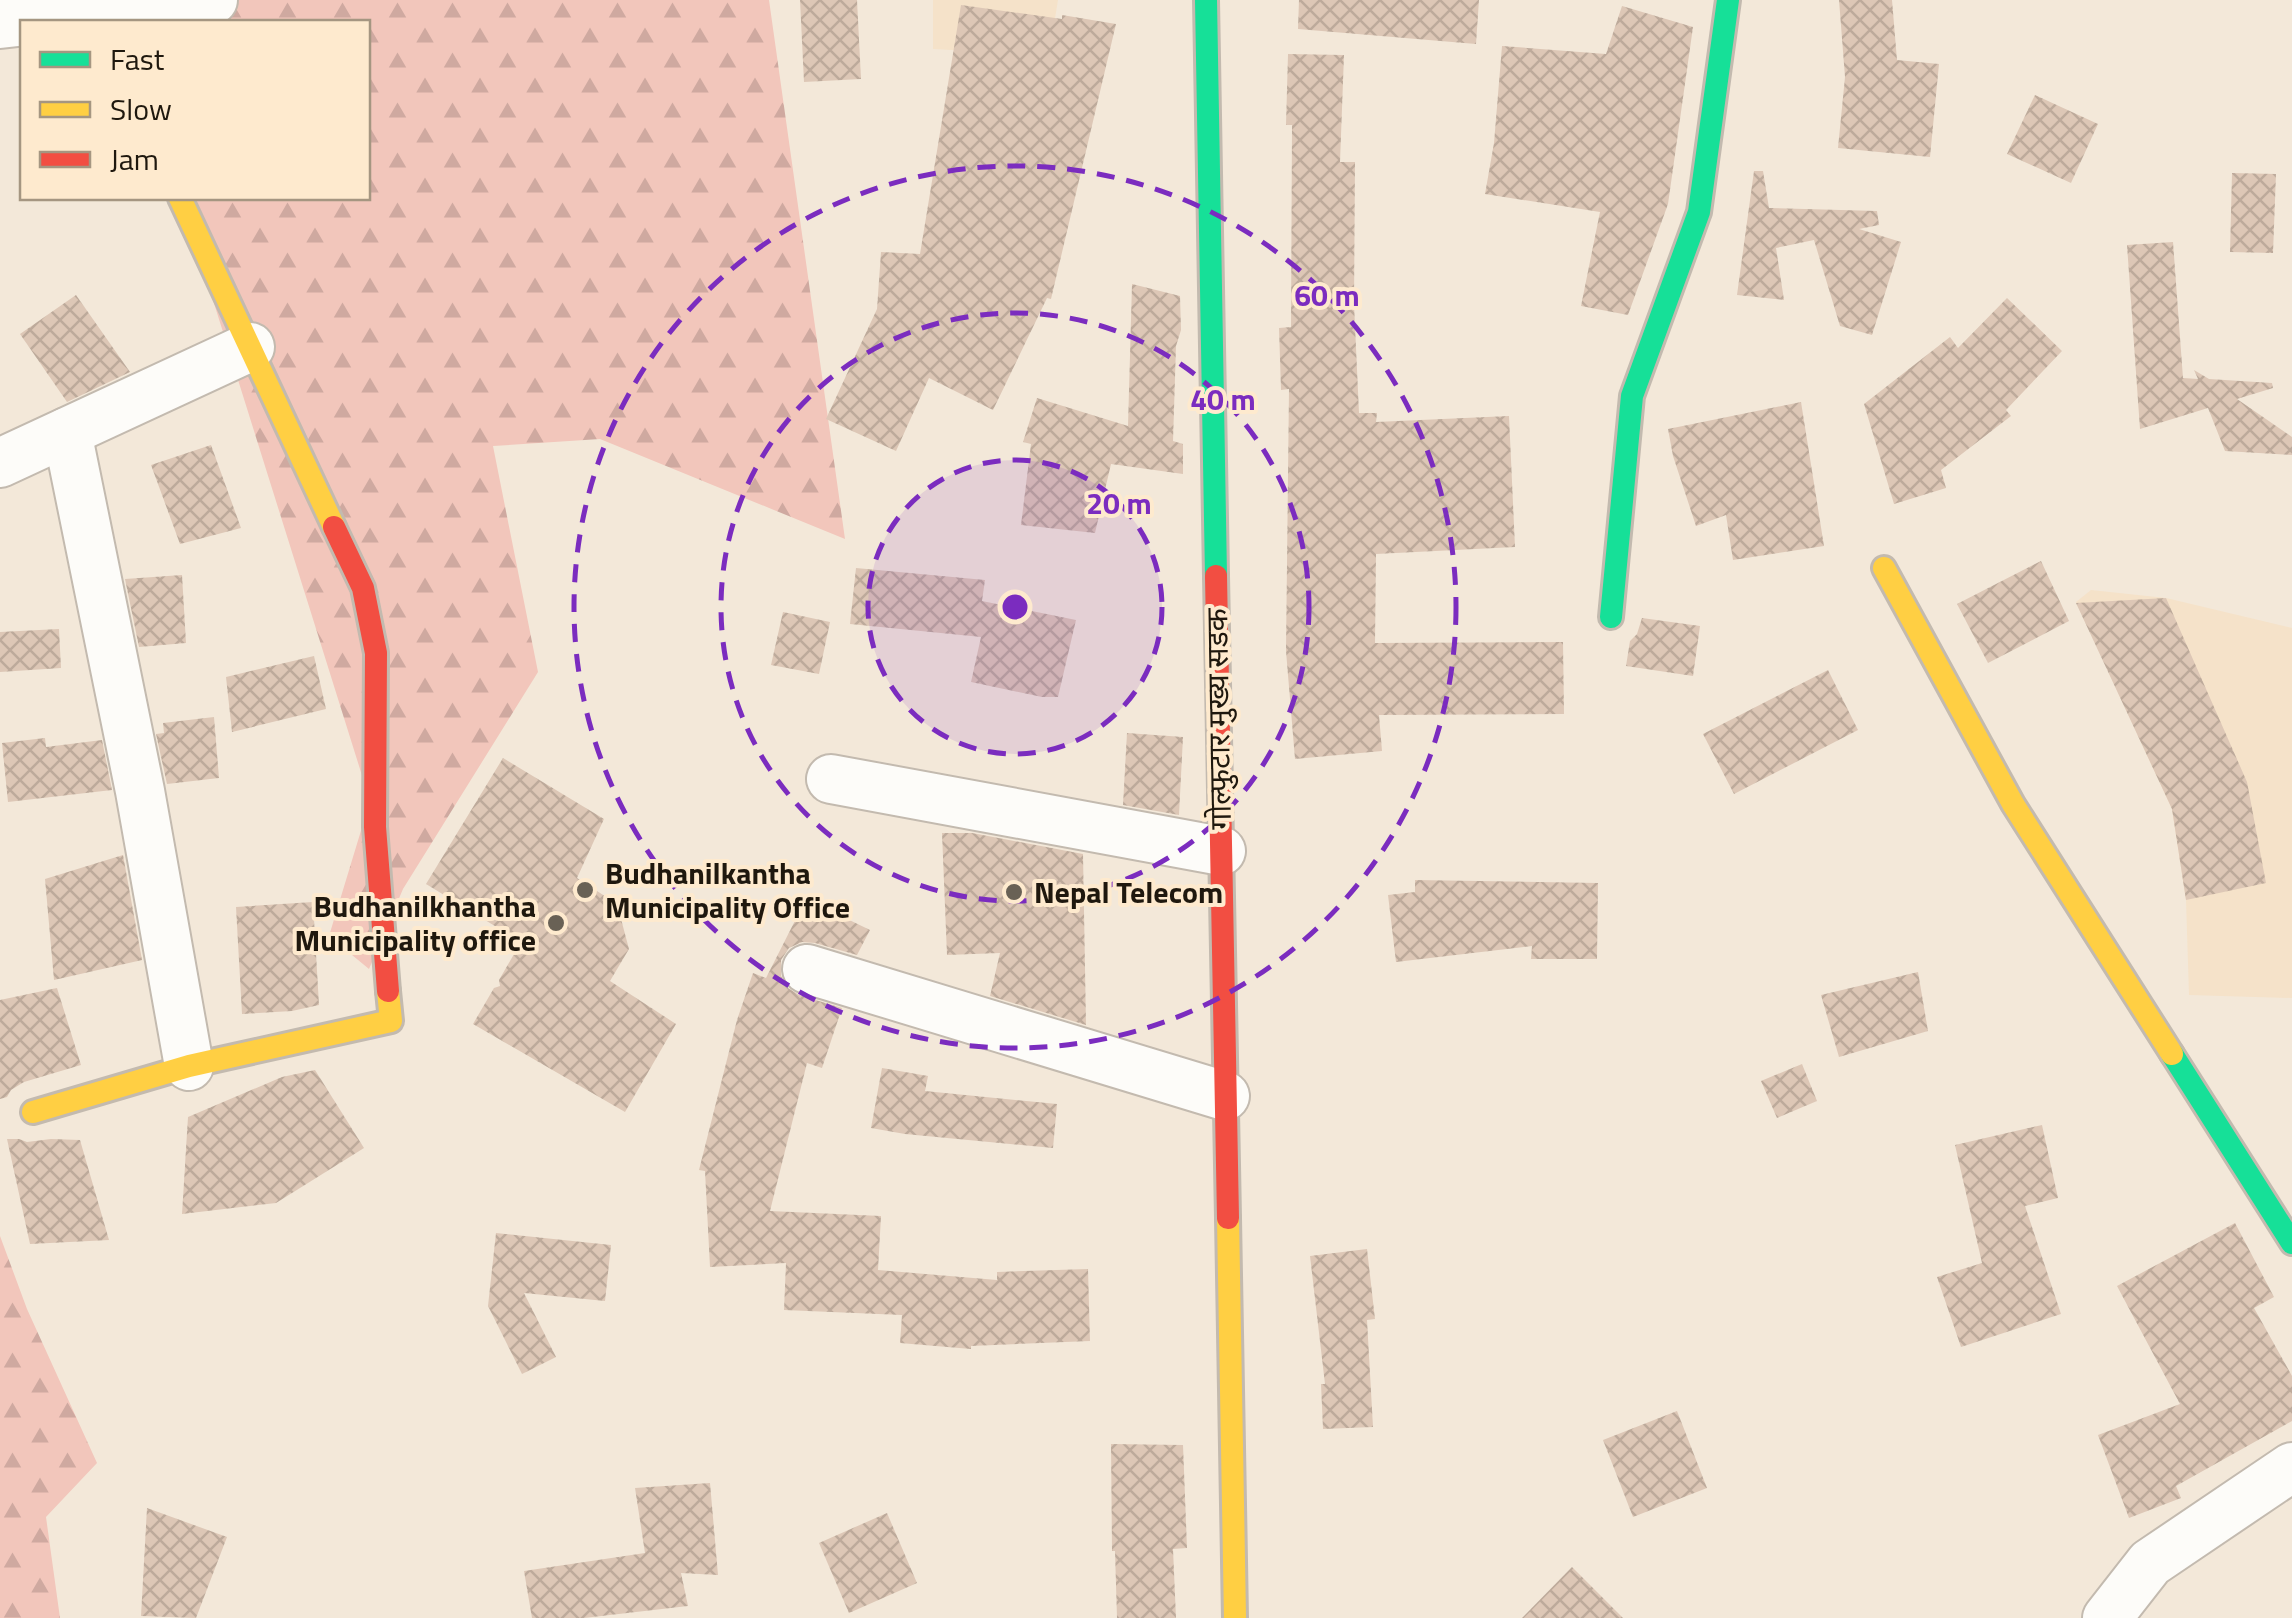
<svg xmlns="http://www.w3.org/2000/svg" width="2292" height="1618" viewBox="0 0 2292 1618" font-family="'Titillium Web','Noto Sans Devanagari',sans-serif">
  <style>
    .built { fill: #f5e2c9 }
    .forest { fill: url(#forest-firs) }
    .building { fill: url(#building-cross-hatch) }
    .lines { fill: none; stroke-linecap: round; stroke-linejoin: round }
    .street-casing { stroke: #c3baaf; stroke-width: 52 }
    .fast-casing { stroke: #c3baaf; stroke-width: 28 }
    .slow-casing { stroke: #c3baaf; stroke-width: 28 }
    .jam-casing { stroke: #c3baaf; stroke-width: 28 }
    .street { stroke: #fdfcf9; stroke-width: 48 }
    .fast { stroke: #16e098; stroke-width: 22 }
    .slow { stroke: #ffcf43; stroke-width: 22 }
    .jam { stroke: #f24e42; stroke-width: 22 }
    .ring { fill: none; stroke: #7b2cbf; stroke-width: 5; stroke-dasharray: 18 12 }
    .poi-dot { fill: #696155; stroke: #feeace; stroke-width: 4 }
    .labels { text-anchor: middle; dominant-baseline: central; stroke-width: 8; stroke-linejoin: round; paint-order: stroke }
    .street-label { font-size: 30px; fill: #1f180e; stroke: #feeace }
    .poi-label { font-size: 30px; font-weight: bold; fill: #1f180e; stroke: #feeace; text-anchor: start }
    .centre { fill: #7b2cbf; stroke: #feeace; stroke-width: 5 }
    .ring-label { font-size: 30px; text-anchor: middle; font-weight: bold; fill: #7b2cbf; stroke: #feeace; stroke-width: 8; stroke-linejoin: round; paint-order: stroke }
  </style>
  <defs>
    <pattern id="forest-firs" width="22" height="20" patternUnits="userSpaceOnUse" patternTransform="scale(2.5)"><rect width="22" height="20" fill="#f2c6bb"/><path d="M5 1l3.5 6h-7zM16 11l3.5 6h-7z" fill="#cfa9a0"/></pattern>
    <pattern id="building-cross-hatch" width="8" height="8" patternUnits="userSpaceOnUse" patternTransform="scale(2.5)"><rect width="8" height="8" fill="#ddc7b6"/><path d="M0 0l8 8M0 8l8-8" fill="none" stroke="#bdaa9b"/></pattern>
  </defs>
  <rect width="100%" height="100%" fill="#f3e8d9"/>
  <g class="built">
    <path d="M 933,0 L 1058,0 L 1049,55 L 933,49 Z"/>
    <path d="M 2091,590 L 2166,598 L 2292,628 L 2292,998 L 2189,995 L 2186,900 L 2172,809 L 2076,602 Z"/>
  </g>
  <g class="forest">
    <path d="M 119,0 L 769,0 L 845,539 L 600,439 L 493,446 L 538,672 L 403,889 L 369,969 L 329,936 L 370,801 L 181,198 L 368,198 L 368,22 L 126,22 Z"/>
    <path d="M 0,1236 L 27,1309 L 97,1463 L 46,1517 L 60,1618 L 0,1618 Z"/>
  </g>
  <g class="building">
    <path d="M 800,0 L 857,0 L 861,79 L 804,82 Z"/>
    <path d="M 1299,0 L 1479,0 L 1476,44 L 1298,29 Z"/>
    <path d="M 1839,0 L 1892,0 L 1897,60 L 1939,64 L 1930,157 L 1838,148 L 1845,77 Z"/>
    <path d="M 961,5 L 1062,19 L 1062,15 L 1116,24 L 1051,299 L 1047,298 L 993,410 L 929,378 L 896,451 L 826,419 L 877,309 L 881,252 L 920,254 Z"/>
    <path d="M 1622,6 L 1693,27 L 1668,204 L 1628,315 L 1581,306 L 1600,212 L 1485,194 L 1494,143 L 1502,46 L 1606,54 Z"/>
    <path d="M 1288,54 L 1344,55 L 1340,162 L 1355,162 L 1354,304 L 1359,413 L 1377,413 L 1376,422 L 1509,416 L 1515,547 L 1376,554 L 1375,643 L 1563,642 L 1564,714 L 1379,715 L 1382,751 L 1295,759 L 1286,651 L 1289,389 L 1281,390 L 1279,328 L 1291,327 L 1292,125 L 1286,125 Z"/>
    <path d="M 2035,95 L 2098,124 L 2071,183 L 2007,154 Z"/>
    <path d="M 1754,171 L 1763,171 L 1769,208 L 1877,211 L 1879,225 L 1859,229 L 1901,242 L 1872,335 L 1840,326 L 1814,240 L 1776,248 L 1784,300 L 1737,295 Z"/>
    <path d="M 2232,173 L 2276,174 L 2273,253 L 2230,252 Z"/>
    <path d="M 2173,242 L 2183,378 L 2198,379 L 2194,370 L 2209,379 L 2272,383 L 2273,388 L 2237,399 L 2292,437 L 2292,455 L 2225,451 L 2208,408 L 2140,429 L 2127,245 Z"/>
    <path d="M 1132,284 L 1180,296 L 1181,330 L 1176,346 L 1173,441 L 1183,444 L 1183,474 L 1111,464 L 1095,533 L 1021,525 L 1031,444 L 1023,442 L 1037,398 L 1128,426 Z"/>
    <path d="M 76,295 L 130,372 L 67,402 L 20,334 Z"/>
    <path d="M 2007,298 L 2062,351 L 2006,410 L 2011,416 L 1941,470 L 1946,488 L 1894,504 L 1864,404 L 1950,337 L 1958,348 Z"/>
    <path d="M 1801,402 L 1824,546 L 1733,560 L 1726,515 L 1696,526 L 1673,456 L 1668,429 Z"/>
    <path d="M 211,445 L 241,528 L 180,544 L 151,465 Z"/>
    <path d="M 2041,561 L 2069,621 L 1988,663 L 1957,604 Z"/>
    <path d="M 856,568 L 985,580 L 982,601 L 1076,620 L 1058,697 L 1042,697 L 971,682 L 981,637 L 850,624 Z"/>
    <path d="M 182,575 L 186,643 L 139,647 L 125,579 Z"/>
    <path d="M 2166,598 L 2247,782 L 2266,883 L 2186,900 L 2172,809 L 2076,603 Z"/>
    <path d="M 783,612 L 830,622 L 819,674 L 771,665 Z"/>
    <path d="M 1642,618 L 1700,626 L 1693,676 L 1626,666 L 1630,641 L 1637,634 Z"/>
    <path d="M 59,629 L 61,668 L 0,672 L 0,632 Z"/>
    <path d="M 314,656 L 326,709 L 232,732 L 226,677 Z"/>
    <path d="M 1828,670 L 1858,730 L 1734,794 L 1703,734 Z"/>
    <path d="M 214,717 L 219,778 L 167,784 L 156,734 L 164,733 L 163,723 Z"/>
    <path d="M 1127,733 L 1183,737 L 1179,815 L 1123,805 Z"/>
    <path d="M 45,738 L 46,747 L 102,740 L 112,790 L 8,802 L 2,743 Z"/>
    <path d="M 503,758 L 604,819 L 577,878 L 617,904 L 629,949 L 610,981 L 676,1024 L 625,1112 L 473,1024 L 494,988 L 500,986 L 499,980 L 521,942 L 426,884 Z"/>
    <path d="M 942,833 L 972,833 L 1083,854 L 1086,1025 L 990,996 L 1000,953 L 947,955 Z"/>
    <path d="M 123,855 L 142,960 L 54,980 L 45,879 Z"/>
    <path d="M 1415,880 L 1598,883 L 1597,959 L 1531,959 L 1532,946 L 1396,962 L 1388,895 L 1415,892 Z"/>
    <path d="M 806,899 L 870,930 L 857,955 L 815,943 L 802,942 L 789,948 L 781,960 L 781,976 L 788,988 L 799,995 L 842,1008 L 822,1068 L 807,1063 L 770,1211 L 881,1216 L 878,1270 L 997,1280 L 997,1272 L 1088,1269 L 1090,1341 L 971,1346 L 971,1349 L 900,1343 L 902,1315 L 784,1310 L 786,1263 L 710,1267 L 705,1171 L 699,1170 L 737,1020 L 753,973 L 766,978 Z"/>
    <path d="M 313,902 L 319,1005 L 292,1011 L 242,1014 L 236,907 Z"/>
    <path d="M 1918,972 L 1928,1031 L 1839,1057 L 1821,995 Z"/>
    <path d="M 57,988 L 81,1065 L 24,1082 L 11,1090 L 7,1097 L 0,1099 L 0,1000 Z"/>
    <path d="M 1802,1064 L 1817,1101 L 1777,1118 L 1761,1081 Z"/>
    <path d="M 882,1068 L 928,1076 L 925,1091 L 1057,1104 L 1053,1148 L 905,1134 L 871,1128 Z"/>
    <path d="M 315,1070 L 364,1148 L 276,1203 L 182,1214 L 188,1117 L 282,1077 Z"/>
    <path d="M 2042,1125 L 2058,1198 L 2025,1206 L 2061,1314 L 1961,1347 L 1937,1277 L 1982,1263 L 1955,1145 Z"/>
    <path d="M 7,1139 L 19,1139 L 27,1142 L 51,1139 L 80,1140 L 109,1240 L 30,1244 Z"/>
    <path d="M 2235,1223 L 2274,1297 L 2254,1308 L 2292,1376 L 2292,1421 L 2176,1486 L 2181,1498 L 2129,1518 L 2098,1435 L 2180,1404 L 2117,1286 Z"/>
    <path d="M 496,1233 L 611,1245 L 605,1301 L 524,1293 L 556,1357 L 522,1374 L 488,1306 Z"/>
    <path d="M 1367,1249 L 1375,1319 L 1367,1320 L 1373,1427 L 1323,1429 L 1321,1384 L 1325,1384 L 1310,1256 Z"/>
    <path d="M 1677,1411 L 1707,1488 L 1633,1517 L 1603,1440 Z"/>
    <path d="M 1111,1444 L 1183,1445 L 1187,1548 L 1173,1549 L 1176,1618 L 1117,1618 L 1115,1551 L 1112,1551 Z"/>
    <path d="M 710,1483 L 718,1575 L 681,1573 L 688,1606 L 584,1618 L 532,1618 L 524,1571 L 645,1553 L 635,1488 Z"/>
    <path d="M 147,1508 L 227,1537 L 196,1618 L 141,1616 Z"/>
    <path d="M 887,1513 L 917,1583 L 849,1613 L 819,1543 Z"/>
    <path d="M 1572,1567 L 1623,1618 L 1522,1618 Z"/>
  </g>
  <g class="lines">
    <defs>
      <g id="street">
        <path d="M 0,24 L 213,0"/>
        <path d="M 67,432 L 140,791 L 189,1066"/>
        <path d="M 0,463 L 250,347"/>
        <path d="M 831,779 L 1221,851"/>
        <path d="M 807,969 L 1225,1096"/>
        <path d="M 2107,1618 L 2150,1563 L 2292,1467"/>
      </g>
      <g id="fast">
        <path d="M 1206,0 L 1216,576"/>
        <path d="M 1611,617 L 1632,396 L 1699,212 L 1728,0"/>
        <path d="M 2172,1054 L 2292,1243"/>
      </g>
      <g id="slow">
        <path d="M 180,198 L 334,527"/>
        <path d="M 1884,568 L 2013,804 L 2172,1054"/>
        <path d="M 33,1112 L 189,1066 L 391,1021 L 388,991"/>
        <path d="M 1228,1218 L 1235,1618"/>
      </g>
      <g id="jam">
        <path d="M 334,527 L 363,588 L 376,653 L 375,827 L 388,991"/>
        <path d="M 1216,576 L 1228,1218"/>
      </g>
    </defs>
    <use href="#street" class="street-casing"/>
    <use href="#fast" class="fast-casing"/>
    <use href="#slow" class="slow-casing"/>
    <use href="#jam" class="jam-casing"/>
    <use href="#street" class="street"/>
    <use href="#fast" class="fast"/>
    <use href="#slow" class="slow"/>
    <use href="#jam" class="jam"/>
  </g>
  <circle cx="1015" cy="607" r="147" fill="#7b2cbf" fill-opacity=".12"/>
  <g class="ring">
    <circle cx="1015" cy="607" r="147"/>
    <circle cx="1015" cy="607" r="294"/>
    <circle cx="1015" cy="607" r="441"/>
  </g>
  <g class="poi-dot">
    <circle cx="585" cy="890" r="10"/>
    <circle cx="1014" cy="892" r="10"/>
    <circle cx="556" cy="923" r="10"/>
  </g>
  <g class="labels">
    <g class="street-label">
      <text transform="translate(1218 719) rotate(-91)">गोल्फुटार मुख्य सडक</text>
    </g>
    <g class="poi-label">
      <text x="605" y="873">Budhanilkantha<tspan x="605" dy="34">Municipality Office</tspan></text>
      <text x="1034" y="892">Nepal Telecom</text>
      <text x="536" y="906" text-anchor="end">Budhanilkhantha<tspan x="536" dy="34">Municipality office</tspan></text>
    </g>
  </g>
  <circle cx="1015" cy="607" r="15" class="centre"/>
  <g class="ring-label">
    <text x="1327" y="306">60 m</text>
    <text x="1223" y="410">40 m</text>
    <text x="1119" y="514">20 m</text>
  </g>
  <rect x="20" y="20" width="350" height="180" fill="#feeace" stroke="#a59681" stroke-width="2.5"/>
  <rect x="40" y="52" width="50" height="15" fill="#16e098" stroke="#a59681" stroke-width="2.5"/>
  <text x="110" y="70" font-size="30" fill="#1f180e">Fast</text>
  <rect x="40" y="102" width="50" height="15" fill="#ffcf43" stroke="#a59681" stroke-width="2.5"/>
  <text x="110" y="120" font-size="30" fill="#1f180e">Slow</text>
  <rect x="40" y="152" width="50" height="15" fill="#f24e42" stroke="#a59681" stroke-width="2.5"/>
  <text x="110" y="170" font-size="30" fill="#1f180e">Jam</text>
</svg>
